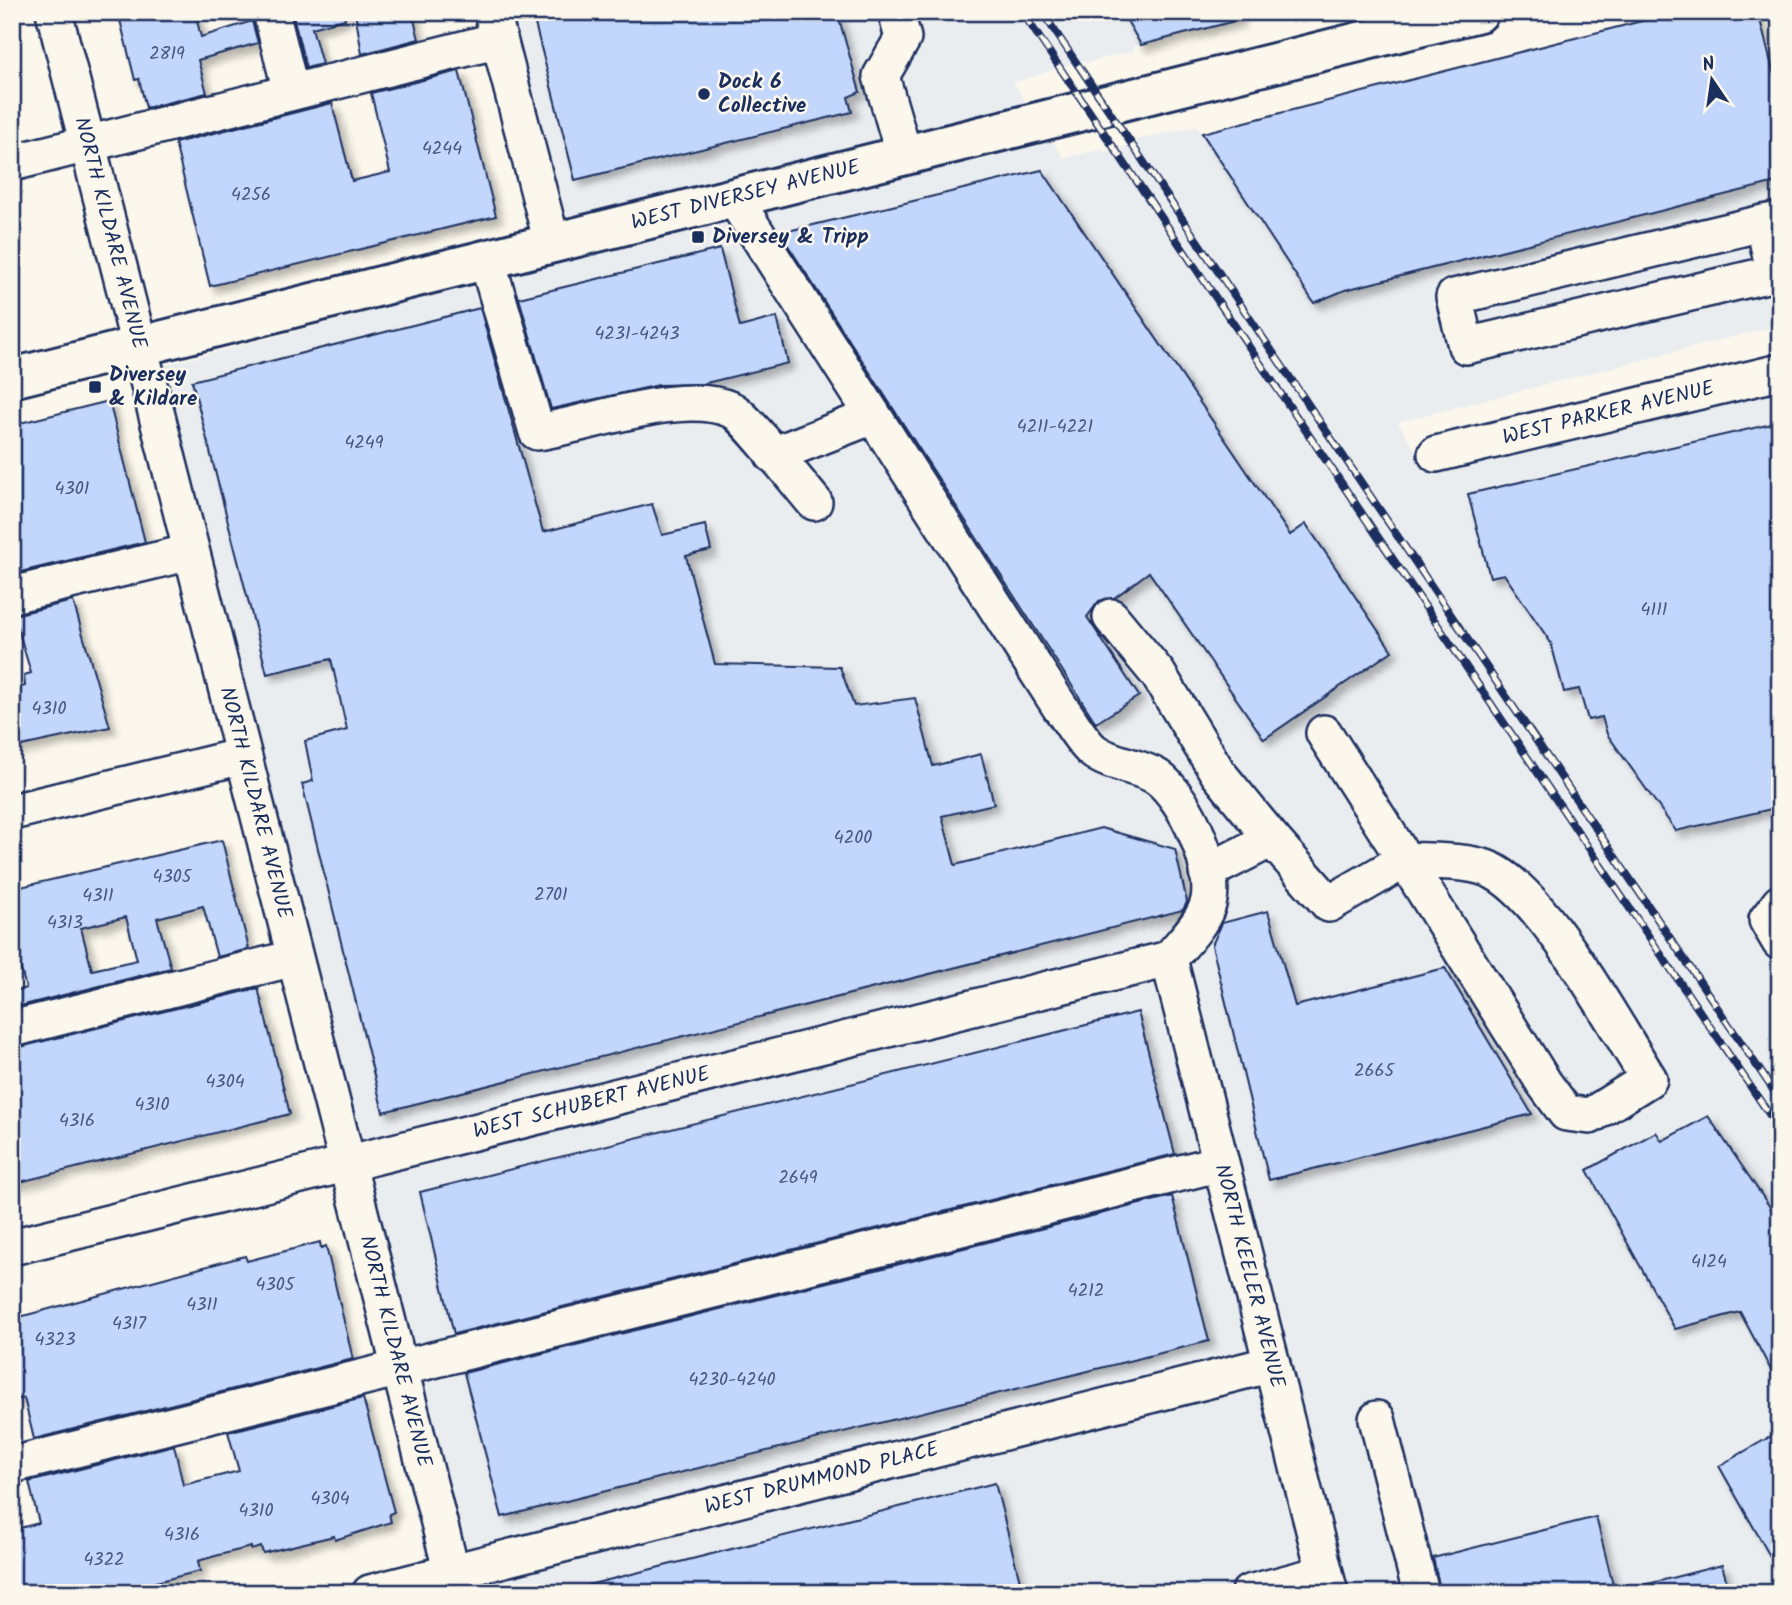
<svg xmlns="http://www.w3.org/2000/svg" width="1792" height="1605" viewBox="0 0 1792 1605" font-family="Kalam,sans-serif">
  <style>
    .built { fill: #eaedf0 }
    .building { fill: #c3d6fb; stroke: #1b2f5e; stroke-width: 2; fill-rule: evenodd; filter: url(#shadow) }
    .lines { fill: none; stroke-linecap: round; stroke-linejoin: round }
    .minor-casing { stroke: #1b2f5e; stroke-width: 40 }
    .major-casing { stroke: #1b2f5e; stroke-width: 44 }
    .minor { stroke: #fbf7ec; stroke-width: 35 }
    .major { stroke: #fbf7ec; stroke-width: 38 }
    .rail-casing { stroke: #1b2f5e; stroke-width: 8 }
    .rail { stroke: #fbf7ec; stroke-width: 5; stroke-dasharray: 16; stroke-linecap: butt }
    .poi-dot { fill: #1b2f5e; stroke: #fbf7ec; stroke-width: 2.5 }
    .labels { text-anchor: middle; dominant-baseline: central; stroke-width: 5; stroke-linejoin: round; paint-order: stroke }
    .number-label { font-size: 18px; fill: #455985 }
    .poi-label { font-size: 21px; font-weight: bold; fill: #1b2f5e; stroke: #fbf7ec; text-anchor: start }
    .street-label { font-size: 21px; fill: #1b2f5e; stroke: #fbf7ec }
  </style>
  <defs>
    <filter id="shadow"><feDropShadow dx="6" dy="6" stdDeviation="3.5" flood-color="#0004"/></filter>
  </defs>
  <rect width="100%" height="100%" fill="#fbf7ec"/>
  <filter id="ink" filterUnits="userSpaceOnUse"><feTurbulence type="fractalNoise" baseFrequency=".0143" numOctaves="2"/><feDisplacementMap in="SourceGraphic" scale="14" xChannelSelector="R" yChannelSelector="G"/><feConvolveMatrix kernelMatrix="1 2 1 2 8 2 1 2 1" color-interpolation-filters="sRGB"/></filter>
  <g filter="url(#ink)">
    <path class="built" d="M 508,12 L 1275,12 L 1133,46 L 1134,51 L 1086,63 L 1083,60 L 1013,83 L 1064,158 L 1102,149 L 1105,152 L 1138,143 L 1136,140 L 1197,126 L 1202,133 L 1335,99 L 1780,98 L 1780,325 L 1398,422 L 1431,475 L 1780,389 L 1780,1593 L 434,1593 L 190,568 L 139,372 L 574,258 Z"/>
    <g class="building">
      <path d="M 118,12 L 195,12 L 201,37 L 252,21 L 258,43 L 198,60 L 207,93 L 146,108 L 139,79 L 135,80 Z"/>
      <path d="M 292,12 L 344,12 L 345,19 L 312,28 L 322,64 L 306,68 Z"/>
      <path d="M 355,12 L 412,12 L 419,39 L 362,54 Z"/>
      <path d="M 532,12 L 837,12 L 860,92 L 848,97 L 852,112 L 575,180 Z"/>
      <path d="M 1122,12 L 1238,12 L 1239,20 L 1141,45 Z"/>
      <path d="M 1677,12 L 1758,12 L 1780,98 L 1780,181 L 1345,290 L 1314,303 L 1202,133 Z"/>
      <path d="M 459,71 L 496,216 L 210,286 L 175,143 L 332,103 L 352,181 L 390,172 L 371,93 Z"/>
      <path d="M 1042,170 L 1290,535 L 1306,524 L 1392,651 L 1264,739 L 1149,572 L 1114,598 L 1099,601 L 1087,617 L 1139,696 L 1096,723 L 780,233 Z"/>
      <path d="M 720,249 L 740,327 L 777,317 L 788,363 L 702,384 L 659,385 L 551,409 L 519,298 Z"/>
      <path d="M 480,308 L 543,532 L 652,504 L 662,535 L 705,525 L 711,550 L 686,556 L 715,664 L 840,667 L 854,706 L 915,698 L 933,766 L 981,754 L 994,804 L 942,816 L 955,865 L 1101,828 L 1175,849 L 1187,902 L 1183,910 L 383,1112 L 302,784 L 313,781 L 305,741 L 347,730 L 331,659 L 267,674 L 192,381 Z"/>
      <path d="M 109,401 L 145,542 L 12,574 L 12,425 Z"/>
      <path d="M 1780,422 L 1780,807 L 1676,831 L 1607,734 L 1602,717 L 1588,720 L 1579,689 L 1564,692 L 1551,643 L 1504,574 L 1490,577 L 1468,494 Z"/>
      <path d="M 73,601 L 110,727 L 12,748 L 12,689 L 25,686 L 24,675 L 31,673 L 14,615 Z"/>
      <path d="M 222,840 L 249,949 L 217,957 L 203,906 L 157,918 L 171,968 L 12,1008 L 12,992 L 26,988 L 12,936 L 12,889 ZM 126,917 L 137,960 L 92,970 L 81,928 Z"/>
      <path d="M 1268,911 L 1295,1006 L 1445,968 L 1532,1114 L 1269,1180 L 1212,945 L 1222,923 Z"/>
      <path d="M 258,988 L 290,1114 L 12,1184 L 12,1049 Z"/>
      <path d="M 1138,1012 L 1175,1154 L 454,1334 L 420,1192 Z"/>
      <path d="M 1708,1116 L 1780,1222 L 1780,1387 L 1740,1312 L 1675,1329 L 1587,1170 L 1656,1132 L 1662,1141 Z"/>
      <path d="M 1172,1196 L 1209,1341 L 502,1517 L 464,1373 Z"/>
      <path d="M 320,1242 L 321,1248 L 326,1246 L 353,1359 L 34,1439 L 24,1398 L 16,1400 L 12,1385 L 12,1319 L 245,1256 L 247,1261 Z"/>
      <path d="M 363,1398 L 394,1512 L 389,1514 L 391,1522 L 335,1540 L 334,1536 L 263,1553 L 261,1547 L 251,1550 L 251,1547 L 219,1555 L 198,1561 L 200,1571 L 112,1593 L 12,1593 L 12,1530 L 39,1523 L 29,1482 L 174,1445 L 183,1485 L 239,1471 L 228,1432 Z"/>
      <path d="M 1780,1431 L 1780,1574 L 1719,1466 Z"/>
      <path d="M 995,1483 L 1023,1593 L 589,1593 L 588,1585 Z"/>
      <path d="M 1596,1517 L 1615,1593 L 1441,1593 L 1433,1558 Z"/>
      <path d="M 1722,1565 L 1730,1593 L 1645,1593 L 1644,1585 Z"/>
    </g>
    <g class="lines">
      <defs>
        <g id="minor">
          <path id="s1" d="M 54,12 L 457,1593"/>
          <path d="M 271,12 L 291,92"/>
          <path d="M 492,12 L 552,243"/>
          <path d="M 896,12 L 903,38 L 881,76 L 904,155"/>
          <path d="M 12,163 L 499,40"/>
          <path d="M 734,198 L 1060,707 C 1070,720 1080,739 1092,750 C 1110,765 1138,765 1157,777 C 1186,797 1220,874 1207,907 C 1200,926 1182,943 1169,959"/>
          <path d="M 1763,223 L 1775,273 L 1466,346 L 1454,297 L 1763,223 L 1780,220"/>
          <path d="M 487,260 L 537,432 C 592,424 682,388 732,410 C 743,414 802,488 814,502"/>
          <path id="s2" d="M 1436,454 L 1780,372"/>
          <path d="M 773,455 L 873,416"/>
          <path d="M 12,595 L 191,552"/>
          <path d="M 1111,617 L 1158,674 L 1218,773 L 1272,839 L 1207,872"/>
          <path d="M 12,812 L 243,756"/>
          <path d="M 1272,839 L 1329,904 L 1405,860 L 1544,1083 L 1566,1113 L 1590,1116 L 1649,1079 C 1616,1027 1541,887 1486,868 C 1462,860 1430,862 1405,860 L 1324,733"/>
          <path d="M 1780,903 L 1767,920 L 1780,942"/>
          <path id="s3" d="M 1169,959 L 1330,1593"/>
          <path d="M 12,1029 L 294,958"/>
          <path id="s4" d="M 12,1247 L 1169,959"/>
          <path d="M 1377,1419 L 1421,1593"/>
          <path d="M 12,1465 L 1221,1163"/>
          <path id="s5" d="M 370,1593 L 1272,1364"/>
          <path d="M 1249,1593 L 1325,1573"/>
        </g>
        <g id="major">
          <path id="s6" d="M 12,378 L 1479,12"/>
        </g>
      </defs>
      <use href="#minor" class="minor-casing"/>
      <use href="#major" class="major-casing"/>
      <use href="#minor" class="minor"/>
      <use href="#major" class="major"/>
      <defs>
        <g id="rail">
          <path d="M 1022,12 L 1780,1130"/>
          <path d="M 1042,12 L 1780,1100"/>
        </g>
      </defs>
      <use href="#rail" class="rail-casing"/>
      <use href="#rail" class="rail"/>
    </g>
  </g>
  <g class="poi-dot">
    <circle cx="704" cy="94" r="7"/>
    <rect x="691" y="230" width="14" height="14" rx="3.5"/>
    <rect x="88" y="380" width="14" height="14" rx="3.5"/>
  </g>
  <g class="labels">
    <g class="number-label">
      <text x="167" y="54">2819</text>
      <text x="442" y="149">4244</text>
      <text x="251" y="195">4256</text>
      <text x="637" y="334">4231-4243</text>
      <text x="1055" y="427">4211-4221</text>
      <text x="364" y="443">4249</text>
      <text x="72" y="489">4301</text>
      <text x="1654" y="610">4111</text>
      <text x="49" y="709">4310</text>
      <text x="853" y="838">4200</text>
      <text x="172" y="877">4305</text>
      <text x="551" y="895">2701</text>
      <text x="98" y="896">4311</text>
      <text x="65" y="923">4313</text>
      <text x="1374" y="1071">2665</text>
      <text x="225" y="1082">4304</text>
      <text x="152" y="1105">4310</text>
      <text x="77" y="1121">4316</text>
      <text x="798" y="1178">2649</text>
      <text x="1709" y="1262">4124</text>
      <text x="275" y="1285">4305</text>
      <text x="1086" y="1291">4212</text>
      <text x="202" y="1305">4311</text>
      <text x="129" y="1324">4317</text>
      <text x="55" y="1340">4323</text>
      <text x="732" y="1380">4230-4240</text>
      <text x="330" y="1499">4304</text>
      <text x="256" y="1511">4310</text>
      <text x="182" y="1535">4316</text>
      <text x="104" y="1560">4322</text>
    </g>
    <g class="poi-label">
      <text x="718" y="82">Dock 6<tspan x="718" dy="24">Collective</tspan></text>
      <text x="712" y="237">Diversey &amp; Tripp</text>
      <text x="109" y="375">Diversey<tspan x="109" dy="24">&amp; Kildare</tspan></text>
    </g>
    <g class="street-label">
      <text stroke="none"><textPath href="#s6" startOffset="756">WEST DIVERSEY AVENUE</textPath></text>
      <text stroke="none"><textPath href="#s1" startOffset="228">NORTH KILDARE AVENUE</textPath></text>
      <text stroke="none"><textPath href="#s2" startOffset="177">WEST PARKER AVENUE</textPath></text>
      <text stroke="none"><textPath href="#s1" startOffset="816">NORTH KILDARE AVENUE</textPath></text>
      <text stroke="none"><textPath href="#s4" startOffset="597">WEST SCHUBERT AVENUE</textPath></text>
      <text stroke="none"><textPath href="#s3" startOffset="327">NORTH KEELER AVENUE</textPath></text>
      <text stroke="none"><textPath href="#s1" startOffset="1382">NORTH KILDARE AVENUE</textPath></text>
      <text stroke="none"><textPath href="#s5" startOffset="466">WEST DRUMMOND PLACE</textPath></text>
    </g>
  </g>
  <rect width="1792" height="1605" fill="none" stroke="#fbf7ec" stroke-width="42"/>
  <rect x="21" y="21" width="1750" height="1563" fill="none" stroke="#1b2f5e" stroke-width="2.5" filter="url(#ink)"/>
  <g transform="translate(1712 80) rotate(347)" stroke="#fbf7ec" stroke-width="5" paint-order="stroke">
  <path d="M0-5L12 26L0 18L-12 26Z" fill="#1b2f5e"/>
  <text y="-10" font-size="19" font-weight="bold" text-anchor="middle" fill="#1b2f5e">N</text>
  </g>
</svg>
